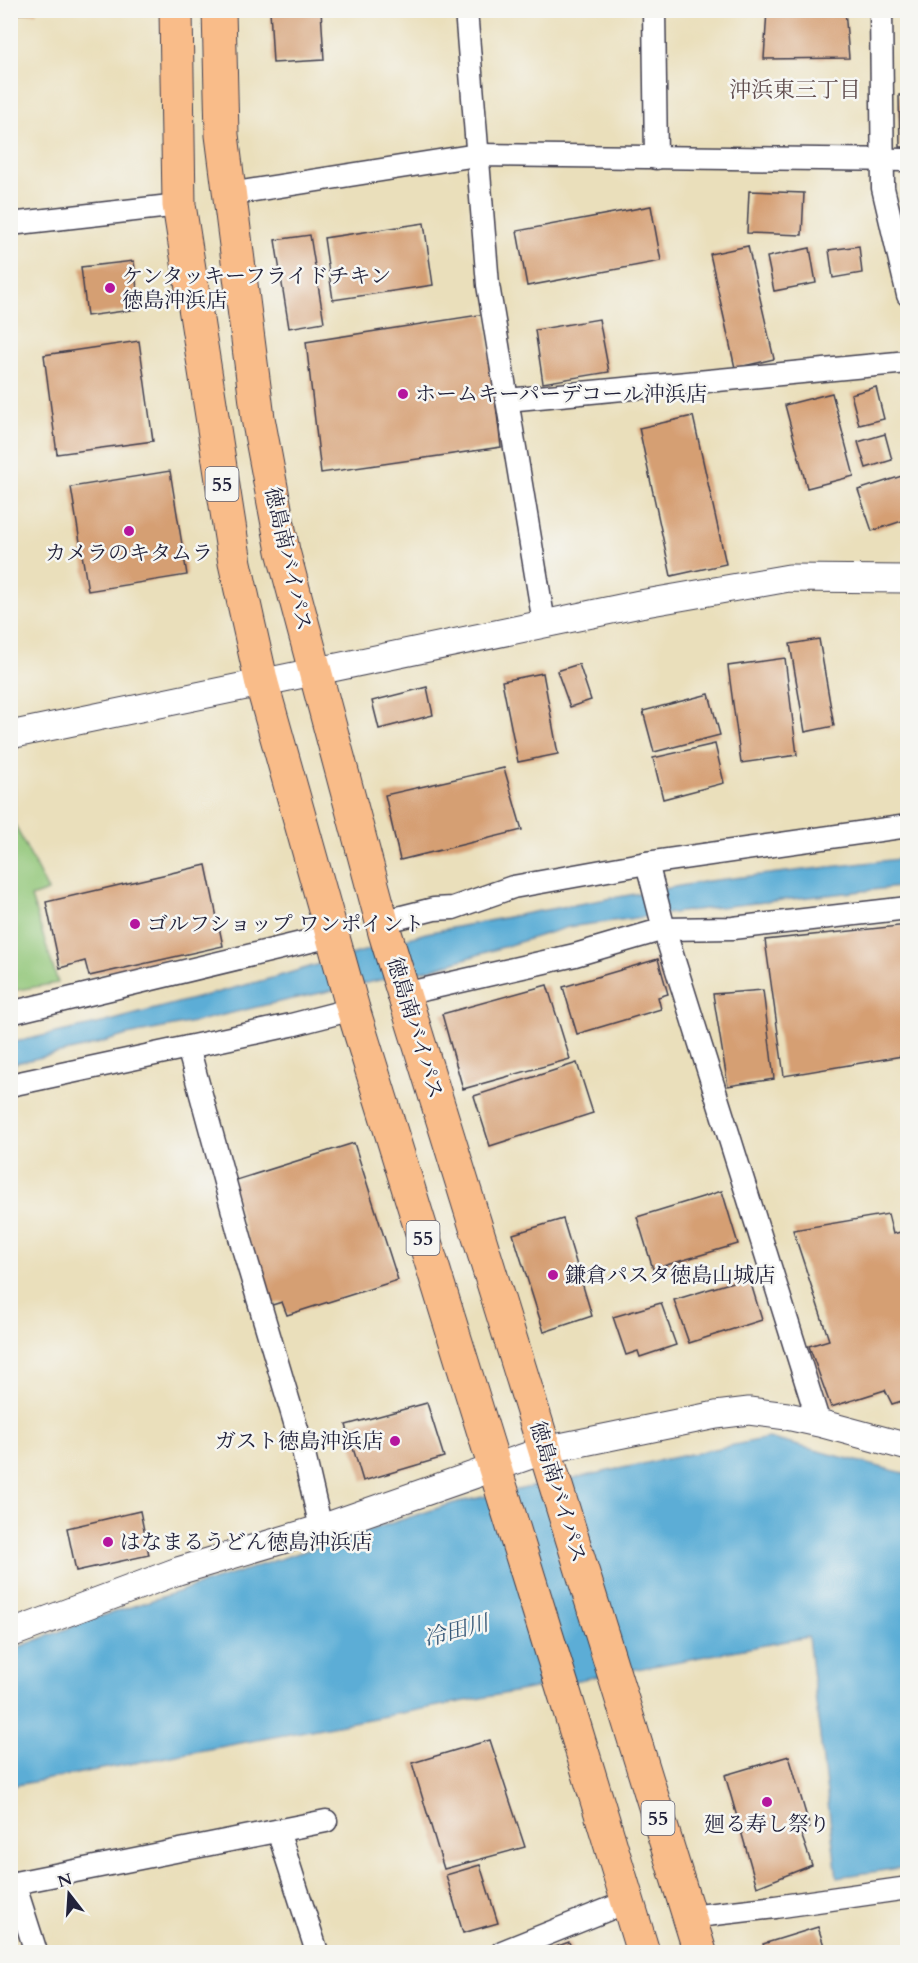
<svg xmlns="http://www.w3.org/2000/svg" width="918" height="1963" viewBox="0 0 918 1963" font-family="Cardo,'Noto Serif JP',serif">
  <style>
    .green { fill: #91c678; stroke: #5a745a; stroke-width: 1.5 }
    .water { fill: #5badd6; stroke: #3e6888; stroke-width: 1.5 }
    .building { fill: #d59f73 }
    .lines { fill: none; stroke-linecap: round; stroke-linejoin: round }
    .minor-casing { stroke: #403e4e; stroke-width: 25 }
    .tertiary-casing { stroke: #403e4e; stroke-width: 29 }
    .trunk-casing { stroke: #403e4e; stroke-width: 35 }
    .minor { stroke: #fff; stroke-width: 22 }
    .tertiary { stroke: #fff; stroke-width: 27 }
    .trunk { stroke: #f9bc89; stroke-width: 33 }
    .poi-dot { fill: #b5179e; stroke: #f6f6f2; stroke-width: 2 }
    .labels { text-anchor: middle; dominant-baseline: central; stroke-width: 5; stroke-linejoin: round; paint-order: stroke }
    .shield { fill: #f6f6f2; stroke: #626272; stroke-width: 1.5 }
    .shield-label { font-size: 20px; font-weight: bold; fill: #22223b }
    .poi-label { font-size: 21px; fill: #22223b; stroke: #f6f6f2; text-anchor: start }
    .street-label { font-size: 21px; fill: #22223b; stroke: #f6f6f2 }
    .neighbourhood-label { font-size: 22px; fill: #614e4f; stroke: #f6f6f2 }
    .water-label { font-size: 22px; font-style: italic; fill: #395a79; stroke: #f6f6f2 }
  </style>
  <rect width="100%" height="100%" fill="#f6f6f2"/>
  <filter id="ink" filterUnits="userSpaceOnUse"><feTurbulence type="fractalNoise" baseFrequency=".0167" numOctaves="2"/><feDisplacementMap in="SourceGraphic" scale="12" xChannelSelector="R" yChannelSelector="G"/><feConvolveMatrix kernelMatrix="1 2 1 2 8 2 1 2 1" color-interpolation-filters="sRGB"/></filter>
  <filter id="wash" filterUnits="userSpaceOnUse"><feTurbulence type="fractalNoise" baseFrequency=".008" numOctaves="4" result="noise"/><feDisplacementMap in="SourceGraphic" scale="24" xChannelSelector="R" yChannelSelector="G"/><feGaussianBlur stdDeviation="1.35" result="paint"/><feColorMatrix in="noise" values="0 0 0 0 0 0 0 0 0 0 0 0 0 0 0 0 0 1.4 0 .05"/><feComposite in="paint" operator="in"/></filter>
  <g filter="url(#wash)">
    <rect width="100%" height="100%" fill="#eadfbb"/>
    <path class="green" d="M 14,776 L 14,823 L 48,891 L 31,897 L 58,983 L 11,991 L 10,777 Z"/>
    <g class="water">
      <path d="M 907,858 L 907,886 L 711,908 L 568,927 L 435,968 L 261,1006 L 194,1022 L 127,1035 L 87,1047 L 11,1064 L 10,1043 L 106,1022 L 272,978 L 426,933 L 534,912 L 708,881 Z"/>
      <path d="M 768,1438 L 907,1474 L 907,1867 L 837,1877 L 808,1637 L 11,1786 L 11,1650 L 90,1620 L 454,1503 Z"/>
    </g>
    <g id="blocks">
      <g class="building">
        <path d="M 10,10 L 36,10 L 37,13 L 10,14 Z"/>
        <path d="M 270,10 L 321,10 L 324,60 L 273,63 Z"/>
        <path d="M 767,10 L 845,10 L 849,58 L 764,59 Z"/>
        <path d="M 899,95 L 908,95 L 908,147 L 900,147 Z"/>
        <path d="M 749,191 L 804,193 L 802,235 L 747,233 Z"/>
        <path d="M 651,206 L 661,261 L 527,286 L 517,231 Z"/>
        <path d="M 424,223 L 433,285 L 333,300 L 324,238 Z"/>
        <path d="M 310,235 L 324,322 L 289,328 L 275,240 Z"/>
        <path d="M 748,246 L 774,359 L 735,368 L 710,254 Z"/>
        <path d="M 859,246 L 862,273 L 833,278 L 829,250 Z"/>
        <path d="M 810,248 L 816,283 L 774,291 L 767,257 Z"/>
        <path d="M 134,261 L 139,309 L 87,316 L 81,267 Z"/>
        <path d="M 485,314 L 501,447 L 321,473 L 306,342 Z"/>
        <path d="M 599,319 L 609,372 L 543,383 L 535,330 Z"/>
        <path d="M 139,341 L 153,441 L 57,454 L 44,355 Z"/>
        <path d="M 876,387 L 884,419 L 859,425 L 851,394 Z"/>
        <path d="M 832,393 L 854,476 L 807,488 L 785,405 Z"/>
        <path d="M 693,416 L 726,564 L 671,576 L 639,428 Z"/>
        <path d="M 885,434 L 892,460 L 866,468 L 858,442 Z"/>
        <path d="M 170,471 L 187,575 L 88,591 L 71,487 Z"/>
        <path d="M 908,474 L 908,519 L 872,531 L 858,490 Z"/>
        <path d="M 819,639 L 834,726 L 805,732 L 790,644 Z"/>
        <path d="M 785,658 L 797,755 L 741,763 L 728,666 Z"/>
        <path d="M 579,664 L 591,700 L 570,707 L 557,671 Z"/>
        <path d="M 543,673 L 558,754 L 518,762 L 502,681 Z"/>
        <path d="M 427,687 L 433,715 L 379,729 L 372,701 Z"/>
        <path d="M 709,694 L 720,735 L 654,752 L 643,711 Z"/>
        <path d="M 715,744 L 724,783 L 663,799 L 653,758 Z"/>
        <path d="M 504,768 L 522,830 L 400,860 L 385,795 Z"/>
        <path d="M 206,865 L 223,946 L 89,976 L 85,961 L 60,968 L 46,902 Z"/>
        <path d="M 908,925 L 908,1055 L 784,1076 L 765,940 Z"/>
        <path d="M 658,959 L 668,994 L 658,997 L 661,1009 L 577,1034 L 563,987 Z"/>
        <path d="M 547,985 L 570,1059 L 463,1089 L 442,1014 Z"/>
        <path d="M 763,990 L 774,1079 L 728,1086 L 713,994 Z"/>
        <path d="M 577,1063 L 593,1113 L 490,1146 L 474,1096 Z"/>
        <path d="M 354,1143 L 398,1280 L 287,1315 L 282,1302 L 269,1306 L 230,1182 Z"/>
        <path d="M 722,1191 L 738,1244 L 653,1269 L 637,1217 Z"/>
        <path d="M 888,1214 L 893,1234 L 908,1230 L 908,1399 L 892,1404 L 885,1390 L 831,1407 L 809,1346 L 829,1340 L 793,1230 Z"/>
        <path d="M 563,1219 L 592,1316 L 544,1332 L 513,1234 Z"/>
        <path d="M 749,1277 L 762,1320 L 689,1343 L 674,1300 Z"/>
        <path d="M 661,1303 L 676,1345 L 640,1357 L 638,1351 L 626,1355 L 613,1317 Z"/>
        <path d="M 427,1403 L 444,1457 L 363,1481 L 346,1425 Z"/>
        <path d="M 140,1511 L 149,1555 L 76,1571 L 67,1528 Z"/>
        <path d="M 490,1740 L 525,1847 L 444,1869 L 412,1763 Z"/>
        <path d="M 789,1756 L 810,1828 L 800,1831 L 812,1865 L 757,1887 L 725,1775 Z"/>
        <path d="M 480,1865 L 498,1923 L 463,1933 L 446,1875 Z"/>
        <path d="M 818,1927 L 826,1952 L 766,1952 L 763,1944 Z"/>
        <path d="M 569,1942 L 573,1952 L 542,1952 Z"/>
      </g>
    </g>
  </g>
  <g filter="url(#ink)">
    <use href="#blocks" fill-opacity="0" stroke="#403e4e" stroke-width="1.5"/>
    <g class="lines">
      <defs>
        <g id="minor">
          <path d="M 466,10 L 488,285 L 544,623"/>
          <path d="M 654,10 L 656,158"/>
          <path d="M 881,10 L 883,188 L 908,295"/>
          <path d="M 229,194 L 477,155 L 908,160"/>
          <path d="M 10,224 L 179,205"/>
          <path d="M 507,400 L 908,362"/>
          <path d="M 647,863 L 664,929 L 819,1423"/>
          <path d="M 382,922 L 434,909 L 453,908 L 513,887 L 647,863 L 908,826"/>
          <path d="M 404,994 L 575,955 L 664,929 L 733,928 L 908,908"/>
          <path d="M 10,1013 L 331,936"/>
          <path d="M 188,1047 L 243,1248 L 302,1446 L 321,1528"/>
          <path d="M 10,1085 L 291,1025 L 353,1009"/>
          <path d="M 278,1831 L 317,1952"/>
          <path d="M 14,1883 L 36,1952"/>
          <path d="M 10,1884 L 326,1821"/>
          <path d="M 689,1917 L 775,1907 L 908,1888"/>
          <path d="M 502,1952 L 629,1901"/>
        </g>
        <g id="tertiary">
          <path d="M 10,735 L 640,604 L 789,578 L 908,579"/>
          <path d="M 10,1634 L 178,1571 L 316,1530 L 545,1450 L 716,1415 L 749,1411 L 787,1416 L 819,1423 L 908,1447"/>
        </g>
        <g id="trunk">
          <path d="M 176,10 L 179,205 L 235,563 L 262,684 L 353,1009 L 565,1695 L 643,1952"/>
          <path d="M 219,10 L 222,135 L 258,418 L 283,551 L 385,933 L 700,1952"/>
        </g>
      </defs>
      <use href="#minor" class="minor-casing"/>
      <use href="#tertiary" class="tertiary-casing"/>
      <use href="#trunk" class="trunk-casing"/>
      <use href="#minor" class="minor"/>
      <use href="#tertiary" class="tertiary"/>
      <use href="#trunk" class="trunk"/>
    </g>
  </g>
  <g class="poi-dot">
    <circle cx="110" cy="288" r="6"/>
    <circle cx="403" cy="394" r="6"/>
    <circle cx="129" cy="531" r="6"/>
    <circle cx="135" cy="924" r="6"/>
    <circle cx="553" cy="1275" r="6"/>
    <circle cx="395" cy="1441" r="6"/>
    <circle cx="108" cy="1542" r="6"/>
    <circle cx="767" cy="1802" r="6"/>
  </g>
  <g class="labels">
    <g class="shield">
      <rect x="205.5" y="467" width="33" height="34" rx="4.5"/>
      <rect x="406.5" y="1221" width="33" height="34" rx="4.5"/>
      <rect x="641.5" y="1801" width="33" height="34" rx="4.5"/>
    </g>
    <g class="shield-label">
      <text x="222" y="484">55</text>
      <text x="423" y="1238">55</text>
      <text x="658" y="1818">55</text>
    </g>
    <g class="poi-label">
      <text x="122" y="276">ケンタッキーフライドチキン<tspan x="122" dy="24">徳島沖浜店</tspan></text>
      <text x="415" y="394">ホームキーパーデコール沖浜店</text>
      <text x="129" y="553" text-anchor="middle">カメラのキタムラ</text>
      <text x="147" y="924">ゴルフショップ ワンポイント</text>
      <text x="565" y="1275">鎌倉パスタ徳島山城店</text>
      <text x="383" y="1441" text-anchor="end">ガスト徳島沖浜店</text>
      <text x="120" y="1542">はなまるうどん徳島沖浜店</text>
      <text x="767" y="1824" text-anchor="middle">廻る寿し祭り</text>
    </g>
    <g class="street-label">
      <text transform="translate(288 559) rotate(77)">徳島南バイパス</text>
      <text transform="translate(415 1028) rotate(73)">徳島南バイパス</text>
      <text transform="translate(558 1492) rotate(73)">徳島南バイパス</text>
    </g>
    <g class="neighbourhood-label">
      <text x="795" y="90">沖浜東三丁目</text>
    </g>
    <g class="water-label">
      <text transform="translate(456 1631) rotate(-15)">冷田川</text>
    </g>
  </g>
  <rect width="918" height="1963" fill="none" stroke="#f6f6f2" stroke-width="36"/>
  <g transform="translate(69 1894) rotate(343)" stroke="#f6f6f2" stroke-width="4.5" paint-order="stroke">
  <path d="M0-4.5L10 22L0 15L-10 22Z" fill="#22223b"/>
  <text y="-9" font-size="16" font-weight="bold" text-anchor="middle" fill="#22223b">N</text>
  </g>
</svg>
